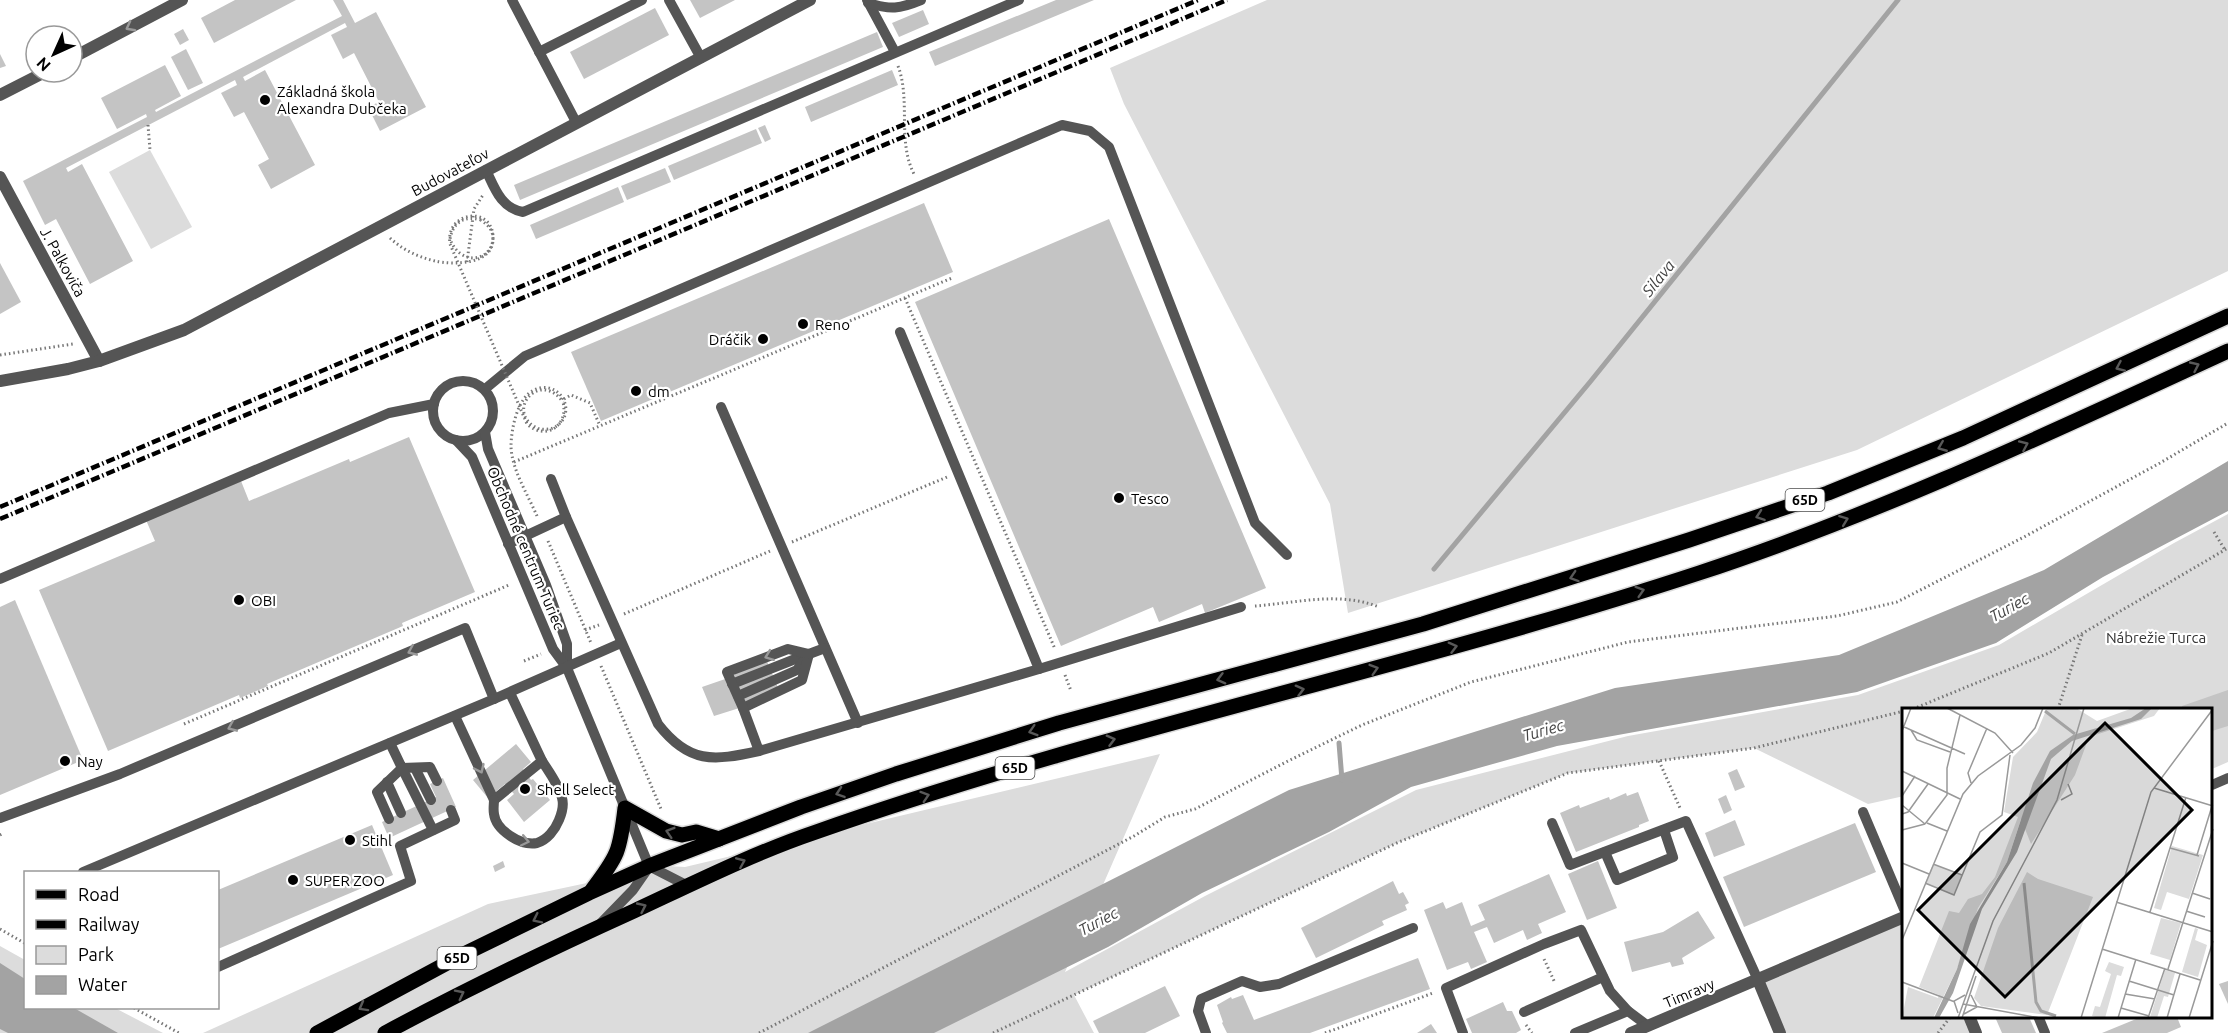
<svg xmlns="http://www.w3.org/2000/svg" width="2228" height="1033" viewBox="0 0 2228 1033" font-family="Ubuntu,sans-serif">
  <style>
    .green { fill: #dcdcdc }
    .water { fill: #a3a3a3 }
    .lines { fill: none; stroke-linecap: round; stroke-linejoin: round }
    .stream { stroke: #a3a3a3; stroke-width: 5 }
    .building { fill: #c4c4c4 }
    .primary-casing { stroke: #dbdbdb; stroke-width: 18 }
    .path { stroke: #777; stroke-width: 3; stroke-dasharray: 1.5 3; stroke-linecap: butt }
    .service { stroke: #555; stroke-width: 10 }
    .minor { stroke: #555; stroke-width: 12 }
    .primary { stroke: #000; stroke-width: 15 }
    .rail { stroke: #000; stroke-width: 4.5; stroke-dasharray: 9 3 1.5 3; stroke-linecap: butt }
    .path-bridge { stroke: #777; stroke-width: 3; stroke-dasharray: 1.5 3; stroke-linecap: butt }
    .oneway { stroke: #999 }
    .oneway2 { stroke: #595959 }
    .poi-dot { fill: #000; stroke: #fff; stroke-width: 2 }
    .labels { text-anchor: middle; dominant-baseline: central; stroke-width: 4.5; stroke-linejoin: round; paint-order: stroke }
    .shield { fill: #fff; stroke: #4c4c4c; stroke-width: 1.5 }
    .shield-label { font-size: 14px; font-weight: bold; fill: #000 }
    .poi-label { font-size: 15px; fill: #000; stroke: #fff; text-anchor: start }
    .street-label { font-size: 15px; fill: #000; stroke: #fff }
    .park-label { font-size: 15px; fill: #333; stroke: #fff }
    .water-label { font-size: 16px; font-style: italic; fill: #444; stroke: #fff }
    .inset-river { fill: none; stroke: #a3a3a3; stroke-width: 3 }
    .inset-road { fill: none; stroke: #999; stroke-width: 1.5 }
    .view { fill: #000; fill-opacity: 0.15; stroke: #000; stroke-width: 3 }
    .inset-edge { fill: none; stroke: #000; stroke-width: 3 }
  </style>
  <rect width="100%" height="100%" fill="#fff"/>
  <g class="green">
    <path d="M 1267,0 L 2228,0 L 2228,271 L 1857,450 L 1348,613 L 1330,504 L 1124,104 L 1110,68 Z"/>
    <path d="M 150,150 L 192,227 L 151,249 L 109,172 Z"/>
    <path d="M 2228,514 L 2228,762 L 2212,769 L 2212,709 L 1904,709 L 1904,796 L 1868,804 L 1754,748 L 1568,773 L 1399,842 L 1074,995 L 1094,1033 L 203,1033 L 488,904 L 667,866 L 685,867 L 1160,754 L 1065,972 L 1205,896 L 1416,790 L 1628,736 L 1858,695 L 1999,645 L 2174,543 Z"/>
    <path d="M 1904,917 L 1904,1016 L 1969,1017 L 1976,1033 L 1780,1033 L 1758,980 Z"/>
    <path d="M 0,946 L 25,960 L 26,1008 L 115,1008 L 163,1033 L 0,1033 Z"/>
  </g>
  <g class="water">
    <path d="M 2228,461 L 2228,511 L 2103,577 L 1996,643 L 1857,692 L 1557,746 L 1411,787 L 1329,832 L 1202,893 L 1108,947 L 934,1033 L 808,1033 L 1289,790 L 1615,688 L 1839,655 L 2044,570 Z"/>
    <path d="M 0,963 L 25,979 L 26,1008 L 74,1008 L 118,1033 L 8,1033 L 0,1029 Z"/>
  </g>
  <g class="lines">
    <g class="stream">
      <path d="M 1434,569 L 1590,382 L 1898,0"/>
      <path d="M 1339,743 L 1342,780"/>
    </g>
  </g>
  <g class="building">
    <path d="M 235,0 L 296,0 L 214,43 L 201,18 Z"/>
    <path d="M 333,0 L 343,0 L 355,23 L 376,12 L 426,107 L 380,131 L 368,107 L 379,102 L 354,53 L 343,59 L 331,35 L 347,27 L 345,23 L 243,77 L 245,81 L 265,70 L 315,165 L 271,189 L 258,165 L 269,159 L 244,112 L 234,117 L 221,93 L 237,85 L 235,80 L 66,168 L 68,172 L 82,164 L 133,261 L 90,284 L 56,219 L 45,225 L 23,181 L 147,117 L 146,114 L 117,129 L 101,98 L 165,65 L 181,96 L 155,110 L 156,112 L 342,16 Z"/>
    <path d="M 690,0 L 735,0 L 700,18 Z"/>
    <path d="M 1056,0 L 1094,0 L 935,66 L 929,52 Z"/>
    <path d="M 655,8 L 669,35 L 584,79 L 570,52 Z"/>
    <path d="M 923,10 L 929,24 L 899,37 L 892,23 Z"/>
    <path d="M 183,29 L 189,40 L 180,45 L 174,34 Z"/>
    <path d="M 877,32 L 883,47 L 520,200 L 514,185 Z"/>
    <path d="M 186,49 L 203,83 L 188,90 L 171,57 Z"/>
    <path d="M 0,54 L 6,66 L 0,68 Z"/>
    <path d="M 892,70 L 898,85 L 811,122 L 805,107 Z"/>
    <path d="M 765,125 L 771,139 L 765,142 L 758,128 Z"/>
    <path d="M 756,129 L 762,143 L 674,180 L 668,166 Z"/>
    <path d="M 665,168 L 671,182 L 627,200 L 621,186 Z"/>
    <path d="M 618,187 L 624,202 L 536,239 L 530,225 Z"/>
    <path d="M 924,203 L 953,272 L 601,421 L 571,352 Z"/>
    <path d="M 1109,219 L 1266,588 L 1205,613 L 1202,604 L 1159,622 L 1153,607 L 1061,646 L 915,302 Z"/>
    <path d="M 0,263 L 21,302 L 0,314 Z"/>
    <path d="M 409,437 L 475,592 L 402,623 L 403,626 L 267,684 L 268,686 L 240,698 L 239,695 L 108,751 L 39,590 L 155,541 L 146,520 L 241,481 L 249,501 L 349,459 L 350,462 Z"/>
    <path d="M 15,600 L 83,760 L 0,795 L 0,607 Z"/>
    <path d="M 764,654 L 781,695 L 714,716 L 702,687 L 731,677 Z"/>
    <path d="M 2228,690 L 2228,726 L 2212,731 L 2212,709 L 2183,709 L 2182,706 Z"/>
    <path d="M 516,744 L 531,762 L 523,769 L 531,780 L 533,779 L 550,800 L 524,822 L 507,800 L 514,794 L 505,784 L 488,798 L 473,780 Z"/>
    <path d="M 1737,769 L 1745,787 L 1735,791 L 1728,773 Z"/>
    <path d="M 443,778 L 456,807 L 389,838 L 382,822 L 436,797 L 430,784 Z"/>
    <path d="M 1638,792 L 1649,821 L 1639,825 L 1639,827 L 1576,852 L 1560,813 L 1579,805 L 1580,808 L 1609,797 L 1610,800 L 1626,793 L 1627,796 Z"/>
    <path d="M 1726,795 L 1732,810 L 1724,814 L 1718,799 Z"/>
    <path d="M 1735,820 L 1745,845 L 1714,857 L 1705,833 Z"/>
    <path d="M 1855,823 L 1876,872 L 1744,927 L 1723,877 Z"/>
    <path d="M 372,825 L 393,875 L 218,949 L 218,890 Z"/>
    <path d="M 503,861 L 505,867 L 495,872 L 493,866 Z"/>
    <path d="M 1598,861 L 1617,908 L 1587,920 L 1568,874 Z"/>
    <path d="M 1549,874 L 1566,912 L 1538,924 L 1542,933 L 1527,940 L 1523,930 L 1494,943 L 1487,927 L 1474,932 L 1487,962 L 1471,969 L 1468,962 L 1447,970 L 1424,910 L 1443,902 L 1446,909 L 1462,902 L 1471,926 L 1485,920 L 1478,905 Z"/>
    <path d="M 1393,881 L 1399,894 L 1403,892 L 1409,903 L 1405,905 L 1407,910 L 1382,921 L 1384,925 L 1316,958 L 1301,928 Z"/>
    <path d="M 1698,911 L 1715,938 L 1682,958 L 1684,964 L 1672,967 L 1670,962 L 1632,972 L 1624,942 L 1663,932 Z"/>
    <path d="M 1418,958 L 1430,989 L 1310,1033 L 1227,1033 L 1222,1023 L 1223,1022 L 1217,1005 L 1231,997 L 1232,999 L 1243,995 L 1254,1020 Z"/>
    <path d="M 2228,981 L 2228,1004 L 2219,984 Z"/>
    <path d="M 1165,986 L 1180,1016 L 1145,1033 L 1099,1033 L 1093,1021 Z"/>
    <path d="M 1503,1002 L 1507,1011 L 1512,1011 L 1521,1030 L 1516,1033 L 1472,1033 L 1466,1019 Z"/>
    <path d="M 1995,1017 L 2029,1017 L 2036,1033 L 2002,1033 Z"/>
    <path d="M 2141,1017 L 2177,1017 L 2181,1027 L 2167,1033 L 2102,1033 Z"/>
    <path d="M 1431,1024 L 1437,1033 L 1417,1033 Z"/>
  </g>
  <g class="lines">
    <defs>
      <g id="primary">
        <path d="M 592,890 C 618,856 620,851 625,808 L 666,831 L 682,835 L 696,832 L 719,839"/>
        <path d="M 317,1033 L 464,954 L 589,893 L 649,866 L 801,807 L 896,774 L 1059,723 L 1423,624 L 1689,540 L 1828,493 L 1963,438 L 2228,316"/>
        <path d="M 385,1033 C 467,989 550,949 634,911 C 694,883 754,853 816,832 C 1105,730 1407,669 1699,573 C 1881,513 2054,431 2228,351"/>
      </g>
    </defs>
    <use href="#primary" class="primary-casing"/>
    <g class="path">
      <path d="M 898,66 C 911,100 897,141 914,174"/>
      <path d="M 148,125 L 150,150"/>
      <path d="M 390,238 C 403,250 418,257 435,261 C 453,265 493,265 493,239 C 493,230 488,225 481,220"/>
      <path d="M 467,262 L 474,209 L 483,195"/>
      <path d="M 905,298 L 1055,649"/>
      <path d="M 0,355 L 73,344"/>
      <path d="M 564,399 L 571,395 L 590,403 L 600,426"/>
      <path d="M 514,462 L 952,278"/>
      <path d="M 537,516 C 528,495 512,470 511,447 C 511,430 517,398 534,390 C 551,381 570,397 565,415 C 563,422 556,428 549,429 C 542,430 537,429 532,425 C 508,407 541,371 563,402"/>
      <path d="M 2214,532 L 2225,550"/>
      <path d="M 548,541 L 591,643"/>
      <path d="M 792,542 L 947,477"/>
      <path d="M 1255,606 C 1297,603 1339,591 1379,607"/>
      <path d="M 624,614 L 770,551"/>
      <path d="M 585,630 L 599,625"/>
      <path d="M 524,661 L 541,654"/>
      <path d="M 601,666 L 661,809"/>
      <path d="M 1065,675 L 1071,691"/>
      <path d="M 1913,709 L 2049,653 L 2228,548"/>
      <path d="M 2058,709 L 2082,635"/>
      <path d="M 184,724 L 509,585"/>
      <path d="M 1659,761 L 1680,808"/>
      <path d="M 0,835 L 4,833"/>
      <path d="M 0,929 L 26,944"/>
      <path d="M 1544,959 L 1555,983"/>
      <path d="M 134,1008 L 179,1033"/>
      <path d="M 1526,1025 L 1532,1033"/>
      <path d="M 759,1033 L 1134,836 L 1165,817 L 1195,809 L 1288,761 L 1362,725 L 1471,682 L 1628,642 L 1837,616 L 1897,602 L 2024,537 L 2160,463 L 2228,423"/>
      <path d="M 993,1033 L 1399,842 L 1568,773 L 1754,748 L 1904,711"/>
      <path d="M 1325,1033 L 1433,993"/>
      <path d="M 1938,1033 L 1951,1016"/>
    </g>
    <g class="service">
      <path d="M 512,0 L 576,122"/>
      <path d="M 669,0 L 701,58"/>
      <path d="M 867,0 L 895,52"/>
      <path d="M 868,3 C 891,10 899,9 921,0"/>
      <path d="M 539,52 L 642,0"/>
      <path d="M 486,170 C 495,189 501,208 523,212 L 1019,0"/>
      <circle cx="463" cy="411" r="30"/>
      <path d="M 485,389 L 525,356 L 1062,125 L 1090,131 L 1109,147 L 1255,523 L 1287,555"/>
      <path d="M 721,407 L 858,723"/>
      <path d="M 485,432 L 488,449 L 546,585 L 567,644 L 567,667"/>
      <path d="M 456,440 L 472,457 L 553,649 L 567,668 L 649,866"/>
      <path d="M 566,517 L 658,724 C 689,764 713,761 759,751 L 1039,669 L 900,332"/>
      <path d="M 508,544 L 566,517 L 551,479"/>
      <path d="M 0,579 L 389,413 L 434,404"/>
      <path d="M 1039,669 L 1241,607"/>
      <path d="M 732,684 L 808,654"/>
      <path d="M 738,696 L 797,670 L 805,659"/>
      <path d="M 743,708 L 802,680 L 809,654"/>
      <path d="M 455,716 L 494,800 L 542,761 L 510,693"/>
      <path d="M 390,743 L 402,768 L 430,767 L 437,781"/>
      <path d="M 759,751 L 743,708 L 727,672 L 788,649 L 809,654 L 825,648"/>
      <path d="M 415,768 L 431,800"/>
      <path d="M 387,782 L 401,813"/>
      <path d="M 2212,785 L 2228,778"/>
      <path d="M 494,800 C 494,804 493,809 494,814 C 496,830 520,846 537,843 C 547,840 555,830 559,820 C 562,813 564,805 562,798 C 559,785 549,772 542,761"/>
      <path d="M 1863,812 L 1904,909"/>
      <path d="M 0,818 L 120,774 L 465,628 L 494,699 L 621,643"/>
      <path d="M 389,819 L 377,792 L 402,768 L 433,830"/>
      <path d="M 1552,823 L 1570,865 L 1686,821 L 1758,980"/>
      <path d="M 1605,852 L 1617,880 L 1673,857 L 1664,830"/>
      <path d="M 649,866 L 688,886"/>
      <path d="M 83,872 L 494,699"/>
      <path d="M 601,923 L 633,890 L 649,867"/>
      <path d="M 218,967 L 411,881 L 400,846 L 455,820 L 451,810"/>
      <path d="M 1524,1012 L 1603,977"/>
      <path d="M 2038,1016 L 2045,1033"/>
      <path d="M 1206,1033 L 1198,1011 L 1201,999 L 1242,981 L 1260,987 L 1279,984 L 1413,928"/>
      <path d="M 1463,1033 L 1446,988 L 1544,944 L 1581,930 L 1610,991 L 1628,1011 L 1648,1026"/>
      <path d="M 1575,1033 L 1628,1011"/>
    </g>
    <g class="minor">
      <path d="M 72,58 L 182,0"/>
      <path d="M 0,95 L 45,72"/>
      <path d="M 0,177 L 99,361"/>
      <path d="M 0,381 L 68,369 L 99,361 L 184,330 L 810,0"/>
      <path d="M 1758,980 L 1780,1033"/>
      <path d="M 1969,1016 L 1976,1033"/>
      <path d="M 1631,1033 L 1904,917"/>
    </g>
    <use href="#primary" class="primary"/>
    <g class="rail">
      <path d="M 0,507 L 1198,0"/>
      <path d="M 0,519 L 1227,0"/>
    </g>
    <path class="path-bridge" d="M 481,220 C 465,215 453,222 450,239 C 461,268 494,261 493,236 C 491,205 445,212 450,244 L 527,424 C 545,441 569,426 563,402"/>
  </g>
  <defs><path id="oneway-chevron" d="M-2-3.5L2.5 0L-2 3.5" fill="none" stroke-width="1.6" stroke-linecap="round" stroke-linejoin="round" transform="scale(1.5)"/></defs>
  <g class="oneway">
    <use href="#oneway-chevron" transform="translate(130 27) rotate(152)"/>
    <use href="#oneway-chevron" transform="translate(412 651) rotate(157)"/>
    <use href="#oneway-chevron" transform="translate(769 656) rotate(159)"/>
    <use href="#oneway-chevron" transform="translate(232 727) rotate(157)"/>
    <use href="#oneway-chevron" transform="translate(480 769) rotate(65)"/>
    <use href="#oneway-chevron" transform="translate(525 841) rotate(12)"/>
  </g>
  <g class="oneway2">
    <use href="#oneway-chevron" transform="translate(2195 366) rotate(-25)"/>
    <use href="#oneway-chevron" transform="translate(2120 367) rotate(156)"/>
    <use href="#oneway-chevron" transform="translate(2024 445) rotate(-24)"/>
    <use href="#oneway-chevron" transform="translate(1942 447) rotate(158)"/>
    <use href="#oneway-chevron" transform="translate(1760 516) rotate(161)"/>
    <use href="#oneway-chevron" transform="translate(1844 520) rotate(-21)"/>
    <use href="#oneway-chevron" transform="translate(1574 577) rotate(162)"/>
    <use href="#oneway-chevron" transform="translate(1640 591) rotate(-17)"/>
    <use href="#oneway-chevron" transform="translate(1453 647) rotate(-15)"/>
    <use href="#oneway-chevron" transform="translate(1374 669) rotate(-17)"/>
    <use href="#oneway-chevron" transform="translate(1221 679) rotate(165)"/>
    <use href="#oneway-chevron" transform="translate(1300 690) rotate(-15)"/>
    <use href="#oneway-chevron" transform="translate(1033 731) rotate(163)"/>
    <use href="#oneway-chevron" transform="translate(1111 740) rotate(-15)"/>
    <use href="#oneway-chevron" transform="translate(840 793) rotate(161)"/>
    <use href="#oneway-chevron" transform="translate(925 796) rotate(-18)"/>
    <use href="#oneway-chevron" transform="translate(670 832) rotate(-163)"/>
    <use href="#oneway-chevron" transform="translate(741 862) rotate(-23)"/>
    <use href="#oneway-chevron" transform="translate(642 907) rotate(-25)"/>
    <use href="#oneway-chevron" transform="translate(537 919) rotate(154)"/>
    <use href="#oneway-chevron" transform="translate(460 994) rotate(-27)"/>
    <use href="#oneway-chevron" transform="translate(363 1007) rotate(151)"/>
  </g>
  <g class="poi-dot">
    <circle cx="265" cy="100" r="6"/>
    <circle cx="803" cy="324" r="6"/>
    <circle cx="763" cy="339" r="6"/>
    <circle cx="636" cy="391" r="6"/>
    <circle cx="1119" cy="498" r="6"/>
    <circle cx="239" cy="600" r="6"/>
    <circle cx="65" cy="761" r="6"/>
    <circle cx="525" cy="789" r="6"/>
    <circle cx="350" cy="840" r="6"/>
    <circle cx="293" cy="880" r="6"/>
  </g>
  <g class="labels">
    <g class="shield">
      <rect x="1785.5" y="489" width="39" height="22" rx="4.5"/>
      <rect x="995.5" y="757" width="39" height="22" rx="4.5"/>
      <rect x="437.5" y="947" width="39" height="22" rx="4.5"/>
    </g>
    <g class="shield-label">
      <text x="1805" y="500">65D</text>
      <text x="1015" y="768">65D</text>
      <text x="457" y="958">65D</text>
    </g>
    <g class="poi-label">
      <text x="277" y="91">Základná škola<tspan x="277" dy="17">Alexandra Dubčeka</tspan></text>
      <text x="815" y="324">Reno</text>
      <text x="751" y="339" text-anchor="end">Dráčik</text>
      <text x="648" y="391">dm</text>
      <text x="1131" y="498">Tesco</text>
      <text x="251" y="600">OBI</text>
      <text x="77" y="761">Nay</text>
      <text x="537" y="789">Shell Select</text>
      <text x="362" y="840">Stihl</text>
      <text x="305" y="880">SUPER ZOO</text>
    </g>
    <g class="street-label">
      <text transform="translate(450 172) rotate(-28)">Budovateľov</text>
      <text transform="translate(63 262) rotate(61)">J. Palkoviča</text>
      <text transform="translate(526 548) rotate(67)">Obchodné centrum Turiec</text>
      <text transform="translate(1689 993) rotate(-23)">Timravy</text>
    </g>
    <g class="park-label">
      <text x="2156" y="637">Nábrežie Turca</text>
    </g>
    <g class="water-label">
      <text transform="translate(1658 278) rotate(-51)">Silava</text>
      <text transform="translate(2009 607) rotate(-29)">Turiec</text>
      <text transform="translate(1543 730) rotate(-16)">Turiec</text>
      <text transform="translate(1098 921) rotate(-28)">Turiec</text>
    </g>
  </g>
  <g transform="translate(1902 708)">
    <rect width="310" height="310" fill="#fff"/>
    <path d="M 145,0 L 174,0 L 195,13 L 231,0 L 258,0 L 252,8 L 187,29 L 173,67 L 129,136 L 119,111 L 105,154 L 76,200 L 55,261 L 31,310 L 0,310 L 6,279 L 36,290 L 37,287 L 17,279 L 47,203 L 57,205 L 66,191 L 80,186 L 93,169 L 116,109 L 102,104 L 111,49 L 135,24 ZM 270,138 L 301,147 L 287,191 L 265,184 L 259,202 L 252,200 ZM 31,156 L 60,167 L 52,187 L 23,175 ZM 125,164 L 136,171 L 191,189 L 145,307 L 79,298 L 72,290 L 96,220 ZM 259,210 L 279,215 L 268,252 L 248,246 ZM 293,220 L 296,221 L 293,232 L 305,237 L 296,269 L 280,264 ZM 207,254 L 222,259 L 219,268 L 215,267 L 203,310 L 197,310 L 190,308 L 193,298 L 198,299 L 209,266 L 203,263 ZM 263,262 L 273,265 L 266,289 L 262,288 L 255,310 L 252,310 L 248,309 Z" fill="#dcdcdc"/>
    <path d="M 244,0 L 250,0 L 239,11 L 170,33 L 149,51 L 115,144 L 80,201 L 51,285 L 37,310 L 32,310 L 55,261 L 68,216 L 105,154 L 131,75 L 148,43 L 171,27 L 229,10 Z" fill="#a3a3a3"/>
    <path class="inset-river" d="M 143,3 L 173,26M 122,175 L 134,294 L 139,303 L 154,308"/>
    <path class="inset-road" d="M 45,0 L 93,25 L 111,45M 0,18 L 63,46M 9,22 L 15,32 L 48,44M 0,23 L 9,0M 0,63 L 58,91M 69,75 L 66,65 L 85,20M 252,80 L 311,98M 0,88 L 13,68M 159,92 L 170,86 L 166,76M 0,97 L 23,116M 0,106 L 6,104 L 26,76M 25,115 L 45,123M 23,116 L 45,87 L 45,60 L 58,7M 0,122 L 23,116M 268,140 L 297,148M 295,147 L 310,98M 0,155 L 27,166M 31,156 L 60,167M 23,175 L 52,187 L 78,124 L 100,107 L 108,47M 290,185 L 308,191M 214,194 L 311,224M 284,203 L 303,209M 248,204 L 284,89M 0,232 L 61,86 L 76,68 L 119,37 L 133,20 L 141,0M 200,241 L 298,272M 266,261 L 311,121M 227,273 L 272,287M 0,274 L 53,294M 223,286 L 253,291M 61,296 L 138,310M 219,300 L 247,308M 56,305 L 52,293 L 63,287M 62,306 L 75,299 L 69,287M 56,310 L 91,213 L 155,92 L 182,0M 60,310 L 74,268M 179,310 L 249,84 L 311,1M 216,310 L 234,251M 246,310 L 263,260M 265,310 L 278,266M 287,310 L 311,233"/>
    <path class="view" d="M 203,15 L 290,102 L 103,289 L 16,202 Z"/>
    <rect width="310" height="310" class="inset-edge"/>
  </g>
  <rect x="24" y="871" width="195" height="138" fill="#ffffff" stroke="#999999" stroke-width="1.5"/>
  <rect x="36" y="890" width="30" height="9" fill="#000000" stroke="#999999" stroke-width="1.5"/>
  <text x="78" y="901" font-size="18" fill="#000000">Road</text>
  <rect x="36" y="920" width="30" height="9" fill="#000000" stroke="#999999" stroke-width="1.5"/>
  <text x="78" y="931" font-size="18" fill="#000000">Railway</text>
  <rect x="36" y="946" width="30" height="18" fill="#dcdcdc" stroke="#999999" stroke-width="1.5"/>
  <text x="78" y="961" font-size="18" fill="#000000">Park</text>
  <rect x="36" y="976" width="30" height="18" fill="#a3a3a3" stroke="#999999" stroke-width="1.5"/>
  <text x="78" y="991" font-size="18" fill="#000000">Water</text>
  <g transform="translate(54 54) rotate(225)"><circle r="28" fill="#ffffff" stroke="#999999" stroke-width="1.5"/>
  <path d="M0-4.5L10 22L0 15L-10 22Z" fill="#000000"/>
  <text y="-9" font-size="16" font-weight="bold" text-anchor="middle" fill="#000000">N</text>
  </g>
</svg>
